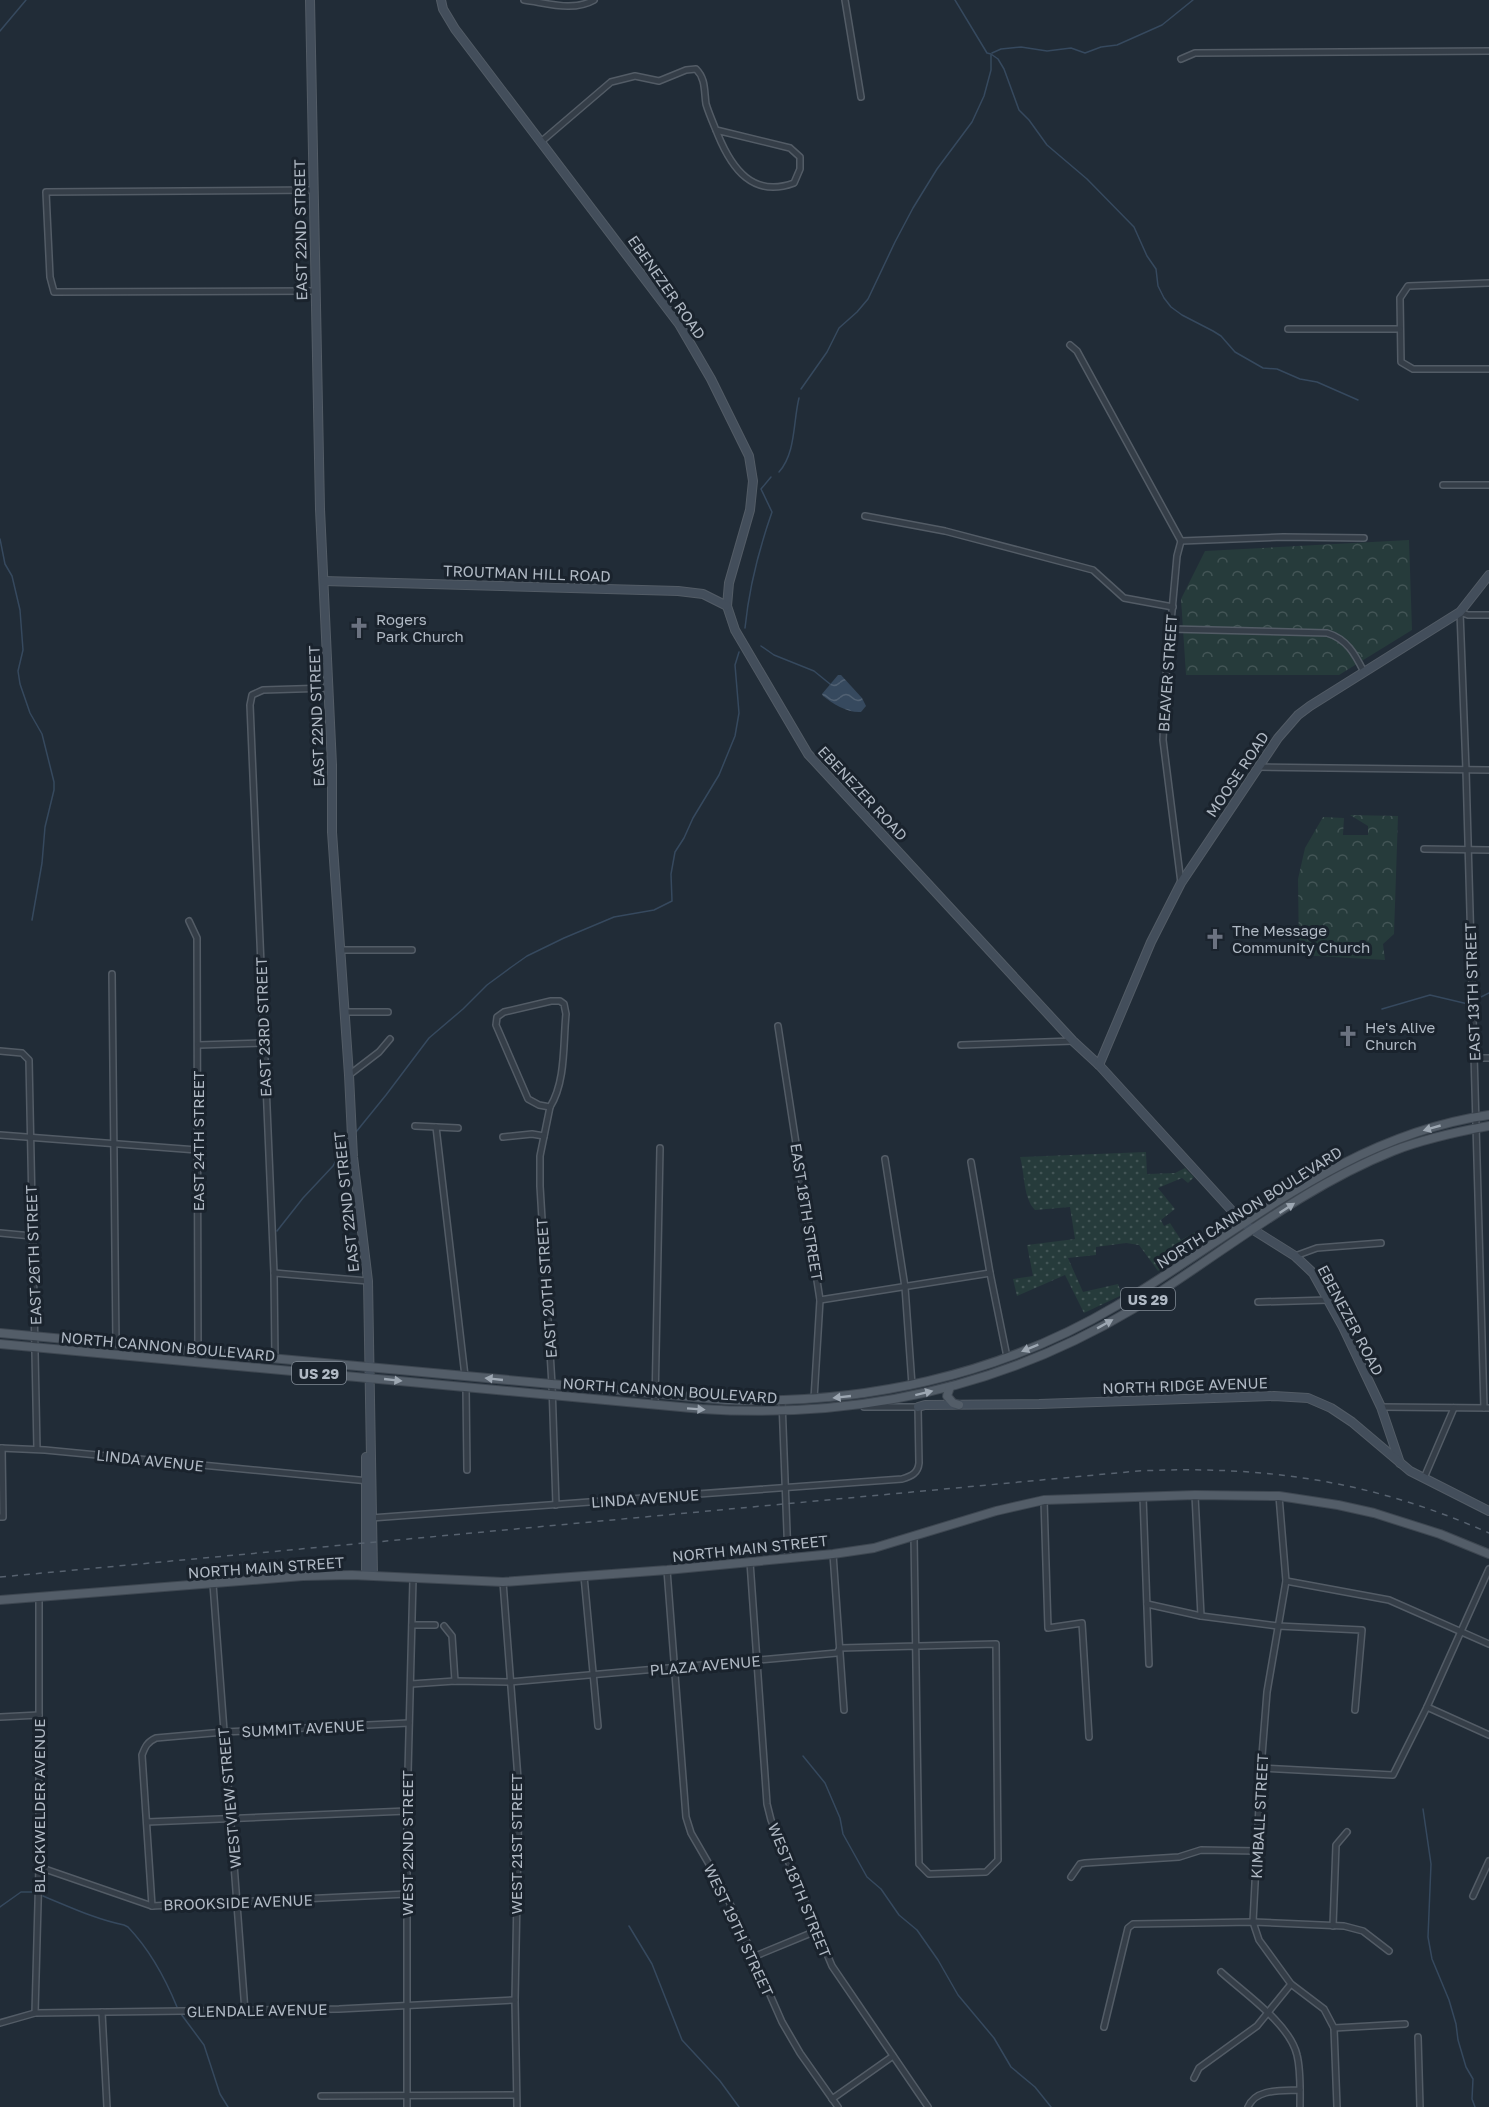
<svg xmlns="http://www.w3.org/2000/svg" width="1489" height="2107" viewBox="0 0 1489 2107" font-family="'Golos Text',sans-serif">
  <style>
    .grass { fill: url(#grass-dots) }
    .forest { fill: url(#forest-crowns) }
    .water { fill: url(#water-waves) }
    .lines { fill: none; stroke-linecap: round; stroke-linejoin: round }
    .stream { stroke: #36495e; stroke-width: 1.5 }
    .street-casing { stroke: #535c66; stroke-width: 8 }
    .secondary-casing { stroke: #535c66; stroke-width: 10 }
    .primary-casing { stroke: #3e4751; stroke-width: 10 }
    .street { stroke: #353e48; stroke-width: 5 }
    .secondary { stroke: #434e5b; stroke-width: 8 }
    .primary { stroke: #535d68; stroke-width: 8 }
    .rail { stroke: #57626f; stroke-width: 1.5; stroke-dasharray: 6 6; stroke-linecap: butt }
    .oneway { fill: #9da7b2 }
    .labels { text-anchor: middle; dominant-baseline: central; stroke-width: 6; stroke-linejoin: round; paint-order: stroke }
    .shield { fill: #1a232d; stroke: #838c97; stroke-width: 1.5 }
    .shield-label { font-size: 14px; font-weight: bold; fill: #b0b9c4 }
    .street-label { font-size: 15px; fill: #b0b9c4; stroke: #1a232d }
    .poi-label { font-size: 15px; fill: #b0b9c4; stroke: #1a232d; text-anchor: start }
  </style>
  <defs>
    <pattern id="grass-dots" width="8" height="8" patternUnits="userSpaceOnUse" patternTransform="scale(1.5)"><rect width="8" height="8" fill="#263b3b"/><path d="M2 2h.1M6 6h.1" fill="none" stroke="#435556" stroke-width="1.8" stroke-linecap="round"/></pattern>
    <pattern id="forest-crowns" width="20" height="18" patternUnits="userSpaceOnUse" patternTransform="scale(1.5)"><rect width="20" height="18" fill="#263b3b"/><path d="M2 6a3 3 0 1 1 6 0M12 15a3 3 0 1 1 6 0" fill="none" stroke="#435556"/></pattern>
    <pattern id="water-waves" width="16" height="10" patternUnits="userSpaceOnUse" patternTransform="scale(1.5)"><rect width="16" height="10" fill="#36495e"/><path d="M0 5q4-4 8 0t8 0" fill="none" stroke="#516173"/></pattern>
  </defs>
  <rect width="100%" height="100%" fill="#212c37"/>
  <path class="grass" d="M 1146,1152 L 1147,1174 L 1175,1173 L 1185,1168 L 1194,1177 L 1188,1183 L 1182,1178 L 1158,1188 L 1175,1209 L 1161,1220 L 1164,1226 L 1170,1223 L 1181,1240 L 1195,1232 L 1203,1244 L 1158,1271 L 1139,1245 L 1126,1243 L 1096,1247 L 1096,1255 L 1068,1258 L 1083,1292 L 1118,1284 L 1122,1295 L 1084,1313 L 1065,1275 L 1017,1296 L 1013,1279 L 1033,1276 L 1027,1245 L 1075,1239 L 1070,1207 L 1035,1210 C 1023,1198 1025,1174 1020,1157 Z"/>
  <g class="forest">
    <path d="M 1409,540 L 1412,630 L 1339,675 L 1186,675 L 1181,599 L 1205,551 Z"/>
    <path d="M 1350,815 L 1398,816 L 1394,934 L 1383,944 L 1385,960 L 1299,955 L 1298,879 L 1305,848 L 1323,817 L 1344,818 L 1343,835 L 1368,835 L 1368,826 Z"/>
  </g>
  <path class="water" d="M 838,675 L 841,675 L 862,698 L 866,706 L 861,712 C 848,713 833,704 823,696 L 822,694 Z"/>
  <g class="lines">
    <g class="stream">
      <path d="M 955,0 L 987,53 L 991,54 L 998,59 L 1004,69 L 1019,110 L 1029,120 L 1047,145 L 1087,179 L 1134,227 L 1147,256 L 1156,269 L 1158,286 L 1164,298 L 1171,307 L 1182,315 L 1213,331 L 1221,336 L 1235,352 L 1263,368 L 1277,369 L 1300,379 L 1317,382 L 1358,400"/>
      <path d="M 0,31 L 26,0"/>
      <path d="M 992,53 L 1001,49 L 1021,47 L 1047,51 L 1071,48 L 1085,53 L 1101,47 L 1117,45 L 1162,25 L 1193,0"/>
      <path d="M 801,389 L 827,352 L 839,328 L 857,312 L 868,299 L 895,242 L 913,208 L 937,169 L 972,122 L 984,96 L 991,70 L 991,55"/>
      <path d="M 779,472 C 796,453 793,422 799,398"/>
      <path d="M 0,539 L 5,564 L 12,576 L 20,610 L 23,650 L 18,671 L 20,684 L 30,713 L 42,734 L 54,782 L 54,790 L 45,827 L 42,863 L 32,920"/>
      <path d="M 745,628 C 749,588 759,549 772,512 L 761,489 L 771,477"/>
      <path d="M 761,646 L 774,655 L 814,671 L 830,684"/>
      <path d="M 1477,999 L 1489,993"/>
      <path d="M 1382,1009 L 1430,995 L 1468,1004"/>
      <path d="M 356,1132 L 386,1095 L 429,1038 L 463,1009 L 487,985 L 510,968 L 527,956 L 564,938 L 614,917 L 654,910 L 672,901 L 671,874 L 675,852 L 684,838 L 693,818 L 719,775 L 735,736 L 739,713 L 735,665 L 739,652"/>
      <path d="M 277,1231 L 303,1198 L 333,1166 L 345,1146"/>
      <path d="M 803,1756 L 825,1783 L 840,1818 L 843,1834 L 867,1877 L 881,1889 L 899,1915 L 917,1930 L 938,1960 L 958,1995 L 994,2038 L 1011,2067 L 1035,2087 L 1051,2107"/>
      <path d="M 1423,1809 L 1431,1864 L 1428,1937 L 1432,1959 L 1449,2000 L 1456,2024 L 1458,2040 L 1466,2067 L 1473,2079 L 1472,2099 L 1475,2107"/>
      <path d="M 43,1896 C 70,1907 95,1919 124,1925 L 128,1927 C 149,1949 166,1980 177,2007"/>
      <path d="M 0,1907 L 21,1892 L 34,1892"/>
      <path d="M 629,1926 L 652,1964 L 682,2040 L 720,2081 L 739,2107"/>
      <path d="M 181,2014 L 204,2045 L 220,2094 L 228,2107"/>
    </g>
    <defs>
      <g id="street">
        <path d="M 524,0 C 547,3 573,12 594,0"/>
        <path d="M 845,0 L 861,97"/>
        <path d="M 1181,59 L 1195,53 L 1489,51"/>
        <path d="M 542,141 L 611,82 L 635,76 L 659,81 L 686,70 L 696,69 C 706,79 704,91 706,104 C 709,114 714,125 718,135 C 732,169 753,198 794,183 L 800,169 L 800,157 L 790,148 L 716,130"/>
        <path d="M 312,190 L 46,192 L 50,277 L 54,292 L 314,291"/>
        <path d="M 1489,283 L 1408,286 L 1400,298 L 1401,362 L 1413,369 L 1489,369"/>
        <path d="M 1288,329 L 1400,329"/>
        <path d="M 1070,345 L 1077,351 L 1181,541"/>
        <path d="M 1443,485 L 1489,485"/>
        <path d="M 865,516 L 945,531 L 1093,570 L 1124,598 L 1173,607"/>
        <path d="M 1181,541 L 1283,537 L 1364,538"/>
        <path d="M 1171,629 L 1327,633 C 1347,639 1355,654 1364,672"/>
        <path d="M 1258,767 L 1489,770"/>
        <path d="M 1424,849 L 1489,850"/>
        <path d="M 1181,883 L 1163,740 L 1166,677 L 1177,556 L 1181,541"/>
        <path d="M 189,921 L 197,938 L 198,1363"/>
        <path d="M 341,950 L 412,950"/>
        <path d="M 112,974 L 116,1344"/>
        <path d="M 551,1001 L 560,1001 L 564,1004 L 566,1014 C 563,1044 566,1081 550,1107 L 539,1105 L 528,1099 L 496,1025 L 497,1017 L 504,1012 Z"/>
        <path d="M 345,1012 L 388,1012"/>
        <path d="M 778,1026 L 820,1300 L 814,1399"/>
        <path d="M 198,1045 L 263,1043"/>
        <path d="M 961,1045 L 1073,1041"/>
        <path d="M 0,1051 L 22,1053 L 29,1060 L 37,1449"/>
        <path d="M 1475,1058 L 1489,1058"/>
        <path d="M 349,1075 L 379,1052 L 390,1039"/>
        <path d="M 550,1107 L 540,1156 L 540,1186 L 552,1385 L 556,1505"/>
        <path d="M 415,1126 L 458,1128"/>
        <path d="M 436,1127 L 465,1376"/>
        <path d="M 0,1135 L 197,1150"/>
        <path d="M 503,1137 L 532,1134 L 544,1136"/>
        <path d="M 885,1159 L 905,1287 L 912,1385"/>
        <path d="M 971,1162 L 990,1273 L 1007,1357"/>
        <path d="M 0,1233 L 32,1236"/>
        <path d="M 1295,1256 L 1317,1248 L 1381,1243"/>
        <path d="M 274,1273 L 368,1281"/>
        <path d="M 820,1300 L 990,1273"/>
        <path d="M 1258,1302 L 1328,1300"/>
        <path d="M 275,1359 L 274,1273 L 250,705 L 252,695 L 263,690 L 329,688"/>
        <path d="M 466,1388 L 467,1470"/>
        <path d="M 782,1401 L 788,1558"/>
        <path d="M 655,1405 L 660,1148"/>
        <path d="M 1381,1407 L 1489,1408"/>
        <path d="M 1484,1408 L 1466,770 L 1460,612 L 1468,615 L 1489,615"/>
        <path d="M 0,1448 L 45,1450 L 369,1481"/>
        <path d="M 1424,1478 L 1454,1408"/>
        <path d="M 1195,1495 L 1201,1616"/>
        <path d="M 1143,1496 L 1149,1664"/>
        <path d="M 1279,1496 L 1286,1581 L 1267,1692 L 1261,1768 L 1253,1922 L 1259,1940 L 1291,1984 L 1324,2009 L 1334,2028 L 1337,2107"/>
        <path d="M 1044,1500 L 1048,1628 L 1082,1623 L 1089,1737"/>
        <path d="M 0,1517 L 3,1517 L 2,1448"/>
        <path d="M 371,1518 L 902,1479 C 912,1476 918,1473 919,1463 L 918,1407 L 864,1407"/>
        <path d="M 833,1554 L 844,1710"/>
        <path d="M 750,1562 L 767,1804 L 771,1820 L 832,1966 L 928,2107"/>
        <path d="M 667,1570 L 686,1817 L 691,1833 L 724,1890 L 782,2022 L 800,2053 L 838,2107"/>
        <path d="M 584,1576 L 598,1726"/>
        <path d="M 1286,1581 L 1389,1600 L 1489,1644"/>
        <path d="M 503,1582 L 519,1792 L 515,2000 L 517,2107"/>
        <path d="M 213,1584 L 245,2011"/>
        <path d="M 1147,1604 L 1201,1616 L 1278,1626 L 1362,1630 L 1355,1710"/>
        <path d="M 412,1625 L 435,1625"/>
        <path d="M 444,1626 L 452,1636 L 455,1681"/>
        <path d="M 411,1684 L 455,1681 L 510,1682 L 837,1653 L 840,1648 L 996,1644 L 998,1860 L 986,1872 L 929,1874 L 919,1864 L 914,1536"/>
        <path d="M 1427,1707 L 1489,1735"/>
        <path d="M 0,1717 L 39,1715"/>
        <path d="M 1261,1768 L 1393,1775 L 1427,1707 L 1489,1569"/>
        <path d="M 147,1822 L 407,1811"/>
        <path d="M 39,1867 L 152,1906 L 407,1894"/>
        <path d="M 1071,1877 L 1080,1864 L 1085,1863 L 1179,1857 L 1201,1850 L 1257,1851"/>
        <path d="M 1473,1896 L 1489,1861"/>
        <path d="M 152,1906 L 142,1755 C 145,1747 147,1742 156,1738 L 224,1732 L 409,1723"/>
        <path d="M 1333,1926 L 1336,1845 L 1347,1832"/>
        <path d="M 753,1957 L 816,1931"/>
        <path d="M 1221,1972 C 1244,1993 1290,2024 1297,2055 C 1301,2071 1300,2090 1300,2107"/>
        <path d="M 102,2012 L 107,2107"/>
        <path d="M 35,2013 L 39,1867 L 39,1598"/>
        <path d="M 0,2023 L 35,2013 L 339,2009 L 515,2000"/>
        <path d="M 1104,2027 L 1128,1928 L 1133,1924 L 1253,1922 L 1344,1926 L 1363,1931 L 1389,1951"/>
        <path d="M 1334,2028 L 1405,2024"/>
        <path d="M 1418,2037 L 1420,2107"/>
        <path d="M 1194,2078 L 1199,2068 L 1257,2026 L 1291,1984"/>
        <path d="M 321,2096 L 516,2095"/>
        <path d="M 832,2099 L 893,2056"/>
        <path d="M 407,2107 L 407,1811 L 413,1579"/>
        <path d="M 1248,2107 C 1256,2088 1282,2091 1300,2090"/>
      </g>
      <g id="secondary">
        <path d="M 310,0 L 320,509 L 332,765 L 332,832 L 349,1075 L 353,1157 L 368,1281 L 373,1575"/>
        <path d="M 441,0 L 443,9 L 455,29 L 679,324 L 711,379 L 749,456 L 753,481 L 750,510 L 729,583 L 727,606 L 735,630 L 808,754 L 1073,1041 L 1099,1065 L 1244,1224 L 1295,1256 L 1313,1273 L 1343,1327 L 1381,1407 L 1400,1463"/>
        <path d="M 324,581 L 678,591 L 703,594 L 727,606"/>
        <path d="M 1099,1065 L 1151,942 L 1181,883 L 1278,738 L 1298,715 L 1310,706 L 1460,612 L 1489,575"/>
        <path d="M 918,1407 L 925,1405 L 1039,1404 L 1274,1396 L 1308,1398 L 1331,1408 L 1352,1422 L 1410,1471 L 1489,1511"/>
        <path d="M 366,1575 L 366,1457"/>
      </g>
      <g id="primary">
        <path d="M 0,1333 L 725,1400 C 862,1405 998,1376 1116,1306 C 1238,1234 1343,1136 1489,1115"/>
        <path d="M 0,1344 L 702,1409 C 855,1419 1001,1388 1133,1309 C 1219,1256 1298,1189 1393,1151 C 1424,1139 1456,1132 1489,1126"/>
        <path d="M 950,1387 L 947,1396 L 953,1403 L 959,1405"/>
        <path d="M 0,1600 L 303,1576 L 352,1575 L 503,1582 L 667,1570 L 833,1554 L 874,1548 L 996,1511 L 1044,1500 L 1195,1495 L 1279,1496 L 1338,1505 L 1374,1513 L 1440,1534 L 1489,1554"/>
      </g>
    </defs>
    <use href="#street" class="street-casing"/>
    <use href="#secondary" class="secondary-casing"/>
    <use href="#primary" class="primary-casing"/>
    <use href="#street" class="street"/>
    <use href="#secondary" class="secondary"/>
    <use href="#primary" class="primary"/>
    <path class="rail" d="M 0,1577 L 1138,1471 C 1265,1465 1373,1481 1489,1533"/>
  </g>
  <defs><path id="oneway-solid" d="M-6-.8H1V-3.2L6.5 0L1 3.2V.8H-6Z" transform="scale(1.5)"/></defs>
  <g class="oneway">
    <use href="#oneway-solid" transform="translate(1432 1128) rotate(164)"/>
    <use href="#oneway-solid" transform="translate(1287 1208) rotate(-33)"/>
    <use href="#oneway-solid" transform="translate(1105 1324) rotate(-29)"/>
    <use href="#oneway-solid" transform="translate(1030 1348) rotate(158)"/>
    <use href="#oneway-solid" transform="translate(494 1379) rotate(-174)"/>
    <use href="#oneway-solid" transform="translate(393 1380) rotate(6)"/>
    <use href="#oneway-solid" transform="translate(924 1393) rotate(-14)"/>
    <use href="#oneway-solid" transform="translate(842 1397) rotate(174)"/>
    <use href="#oneway-solid" transform="translate(696 1409) rotate(4)"/>
  </g>
  <defs>
    <symbol id="church-bare" viewBox="-9 -9 18 18"><path d="M-1.2-6h2.4v3.5h3.3v2.4h-3.3V6h-2.4V-.1h-3.3v-2.4h3.3Z" fill="#6b7280" stroke="#1a232d" stroke-width="2.5" paint-order="stroke"/></symbol>
  </defs>
  <g fill-rule="evenodd">
    <use href="#church-bare" x="344" y="613" width="30" height="30"/>
    <use href="#church-bare" x="1200" y="924" width="30" height="30"/>
    <use href="#church-bare" x="1333" y="1021" width="30" height="30"/>
  </g>
  <g class="labels">
    <g class="shield">
      <rect x="1121" y="1288" width="54" height="22" rx="4.5"/>
      <rect x="292" y="1362" width="54" height="22" rx="4.5"/>
    </g>
    <g class="shield-label">
      <text x="1148" y="1299">US 29</text>
      <text x="319" y="1373">US 29</text>
    </g>
    <g class="street-label">
      <text transform="translate(300 230) rotate(-91)">EAST 22ND STREET</text>
      <text transform="translate(667 287) rotate(55)">EBENEZER ROAD</text>
      <text transform="translate(527 573) rotate(2)">TROUTMAN HILL ROAD</text>
      <text transform="translate(1167 673) rotate(-86)">BEAVER STREET</text>
      <text transform="translate(316 716) rotate(-92)">EAST 22ND STREET</text>
      <text transform="translate(1237 774) rotate(-56)">MOOSE ROAD</text>
      <text transform="translate(863 793) rotate(47)">EBENEZER ROAD</text>
      <text transform="translate(1472 992) rotate(-92)">EAST 13TH STREET</text>
      <text transform="translate(263 1027) rotate(-92)">EAST 23RD STREET</text>
      <text transform="translate(198 1141) rotate(-90)">EAST 24TH STREET</text>
      <text transform="translate(346 1202) rotate(-96)">EAST 22ND STREET</text>
      <text transform="translate(1249 1207) rotate(-32)">NORTH CANNON BOULEVARD</text>
      <text transform="translate(807 1212) rotate(81)">EAST 18TH STREET</text>
      <text transform="translate(33 1255) rotate(-92)">EAST 26TH STREET</text>
      <text transform="translate(546 1288) rotate(-94)">EAST 20TH STREET</text>
      <text transform="translate(1351 1320) rotate(62)">EBENEZER ROAD</text>
      <text transform="translate(168 1346) rotate(5)">NORTH CANNON BOULEVARD</text>
      <text transform="translate(1185 1385) rotate(-2)">NORTH RIDGE AVENUE</text>
      <text transform="translate(670 1390) rotate(4)">NORTH CANNON BOULEVARD</text>
      <text transform="translate(150 1460) rotate(6)">LINDA AVENUE</text>
      <text transform="translate(645 1498) rotate(-4)">LINDA AVENUE</text>
      <text transform="translate(750 1548) rotate(-6)">NORTH MAIN STREET</text>
      <text transform="translate(266 1567) rotate(-4)">NORTH MAIN STREET</text>
      <text transform="translate(705 1665) rotate(-5)">PLAZA AVENUE</text>
      <text transform="translate(303 1728) rotate(-3)">SUMMIT AVENUE</text>
      <text transform="translate(229 1798) rotate(-95)">WESTVIEW STREET</text>
      <text transform="translate(39 1806) rotate(-90)">BLACKWELDER AVENUE</text>
      <text transform="translate(1259 1816) rotate(-87)">KIMBALL STREET</text>
      <text transform="translate(407 1843) rotate(-90)">WEST 22ND STREET</text>
      <text transform="translate(516 1844) rotate(-90)">WEST 21ST STREET</text>
      <text transform="translate(800 1890) rotate(68)">WEST 18TH STREET</text>
      <text transform="translate(238 1902) rotate(-2)">BROOKSIDE AVENUE</text>
      <text transform="translate(739 1930) rotate(65)">WEST 19TH STREET</text>
      <text transform="translate(257 2010) rotate(-1)">GLENDALE AVENUE</text>
    </g>
    <g class="poi-label">
      <text x="376" y="619">Rogers<tspan x="376" dy="17">Park Church</tspan></text>
      <text x="1232" y="930">The Message<tspan x="1232" dy="17">Community Church</tspan></text>
      <text x="1365" y="1027">He's Alive<tspan x="1365" dy="17">Church</tspan></text>
    </g>
  </g>
</svg>
